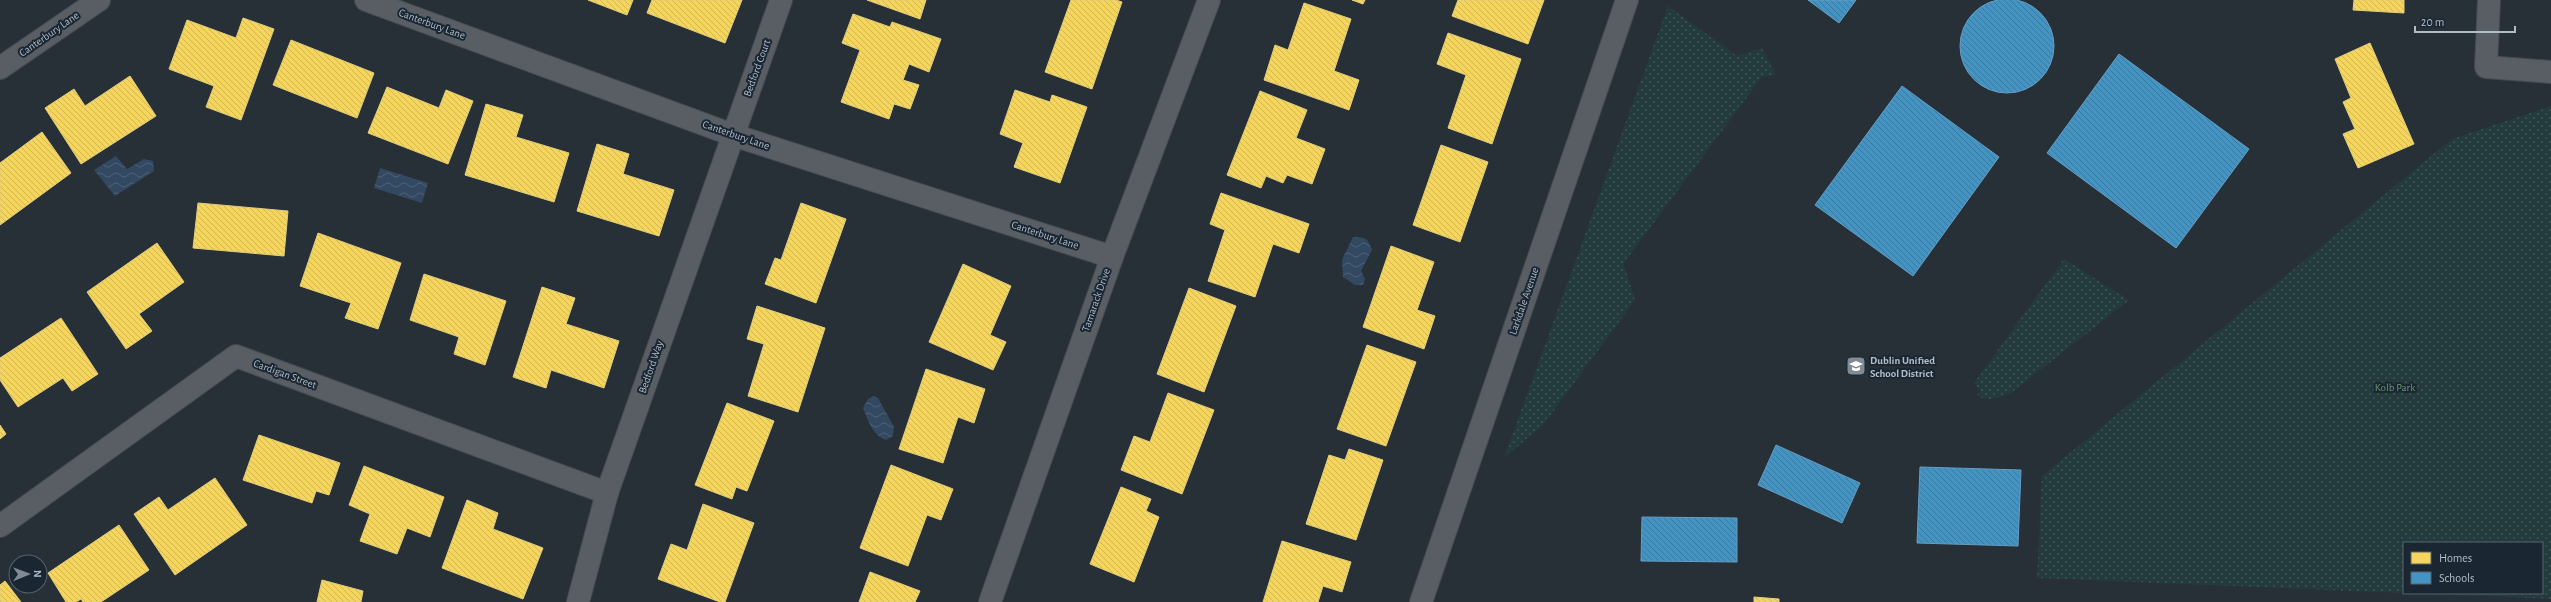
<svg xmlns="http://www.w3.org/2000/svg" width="2551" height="602" viewBox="0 0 2551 602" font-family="'Alegreya Sans',sans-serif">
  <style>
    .grass { fill: url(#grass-dots) }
    .water { fill: url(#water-waves) }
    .homes { fill: url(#homes-back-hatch); stroke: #e1ce7d }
    .schools { fill: url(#schools-back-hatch); stroke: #649fc5 }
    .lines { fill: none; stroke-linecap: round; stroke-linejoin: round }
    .minor-casing { stroke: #464b51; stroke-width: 24 }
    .minor { stroke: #585e64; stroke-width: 22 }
    .labels { text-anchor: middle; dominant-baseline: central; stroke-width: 4; stroke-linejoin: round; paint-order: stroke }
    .street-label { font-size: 11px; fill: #b1bcc9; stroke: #1a2632 }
    .poi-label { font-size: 11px; font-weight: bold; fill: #b1bcc9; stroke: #1a2632; text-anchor: start }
    .park-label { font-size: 11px; fill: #669c6e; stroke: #1a2632 }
  </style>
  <defs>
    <pattern id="grass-dots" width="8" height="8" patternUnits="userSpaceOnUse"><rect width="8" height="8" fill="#243b3d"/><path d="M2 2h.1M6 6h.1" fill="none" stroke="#415558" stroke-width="1.8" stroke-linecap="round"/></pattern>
    <pattern id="water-waves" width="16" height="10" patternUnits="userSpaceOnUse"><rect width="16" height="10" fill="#334962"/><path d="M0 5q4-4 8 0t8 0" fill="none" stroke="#4e6177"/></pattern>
    <pattern id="homes-back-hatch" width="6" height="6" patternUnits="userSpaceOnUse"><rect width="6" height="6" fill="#f6d55c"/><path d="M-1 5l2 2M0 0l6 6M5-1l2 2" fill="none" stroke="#cfb656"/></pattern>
    <pattern id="schools-back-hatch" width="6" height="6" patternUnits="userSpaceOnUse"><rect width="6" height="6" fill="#4393c3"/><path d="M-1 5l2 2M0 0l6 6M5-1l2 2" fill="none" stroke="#3f789a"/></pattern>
  </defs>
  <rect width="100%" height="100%" fill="#272f37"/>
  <g class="grass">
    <path d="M 1668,6 L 1737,56 L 1762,48 L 1776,75 L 1762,77 L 1626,260 L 1624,265 L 1635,300 L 1544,424 L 1504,458 Z"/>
    <path d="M 2551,106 L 2551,599 L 2413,593 L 2542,593 L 2542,543 L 2404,543 L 2404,593 L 2037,578 L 2042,476 L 2452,139 Z"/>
    <path d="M 2064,259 L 2129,300 L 2011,393 C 1999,397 1989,402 1977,396 L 1980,391 L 1974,383 Z"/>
  </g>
  <g class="water">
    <path d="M 116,156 L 127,169 L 144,159 L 153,161 L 154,171 L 115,196 L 94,170 Z"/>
    <path d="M 380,168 L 428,183 L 422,203 L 374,188 Z"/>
    <path d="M 1353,237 C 1365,237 1368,238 1372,250 L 1361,271 L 1365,279 L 1363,285 L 1355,285 L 1343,277 L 1342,260 Z"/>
    <path d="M 873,396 L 878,398 L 894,427 L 893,436 L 886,440 C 872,435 868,420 863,408 L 868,399 Z"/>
  </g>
  <g class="homes">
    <path d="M 588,0 L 633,0 L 627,15 Z"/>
    <path d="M 652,0 L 742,0 L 725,43 L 647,13 Z"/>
    <path d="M 867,0 L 926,0 L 920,19 Z"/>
    <path d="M 1071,0 L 1116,0 L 1122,2 L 1092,89 L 1045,72 Z"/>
    <path d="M 1352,0 L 1365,0 L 1363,4 Z"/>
    <path d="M 1458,0 L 1544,0 L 1528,44 L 1452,16 Z"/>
    <path d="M 2354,0 L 2404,0 L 2404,13 L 2353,10 Z"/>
    <path d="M 1304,3 L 1351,19 L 1334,71 L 1359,80 L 1349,110 L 1264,80 L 1275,45 L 1288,50 Z"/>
    <path d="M 853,14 L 890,27 L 892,22 L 941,39 L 929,72 L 909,64 L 903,80 L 919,85 L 910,109 L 894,104 L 889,119 L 841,102 L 860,50 L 842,43 Z"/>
    <path d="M 243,18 L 274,29 L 241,120 L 206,107 L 214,86 L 169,69 L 187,20 L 236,38 Z"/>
    <path d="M 1448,33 L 1521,59 L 1492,144 L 1448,128 L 1466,75 L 1437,64 Z"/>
    <path d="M 291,40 L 374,73 L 357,118 L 273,85 Z"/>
    <path d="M 2370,43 L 2414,144 L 2358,168 L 2343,134 L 2355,129 L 2343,102 L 2351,98 L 2335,59 Z"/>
    <path d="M 130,76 L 156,116 L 81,164 L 45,108 L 74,89 L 85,106 Z"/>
    <path d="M 387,87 L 439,108 L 446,90 L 473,101 L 448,164 L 368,133 Z"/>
    <path d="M 1015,90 L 1050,102 L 1052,95 L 1087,107 L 1060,183 L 1014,167 L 1023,143 L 1000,134 Z"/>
    <path d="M 1260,91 L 1307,110 L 1296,138 L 1325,149 L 1312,184 L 1287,175 L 1283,183 L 1266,176 L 1261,188 L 1227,175 Z"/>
    <path d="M 486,104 L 523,115 L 516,137 L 569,153 L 554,202 L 465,175 Z"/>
    <path d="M 42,132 L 71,173 L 0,225 L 0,163 Z"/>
    <path d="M 597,144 L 629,154 L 623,174 L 674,190 L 659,236 L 577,211 Z"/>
    <path d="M 1441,145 L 1488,162 L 1460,242 L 1413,225 Z"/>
    <path d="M 1221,193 L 1309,224 L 1299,253 L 1273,244 L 1255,297 L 1208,281 L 1225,230 L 1210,224 Z"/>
    <path d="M 198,203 L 288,211 L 284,256 L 193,248 Z"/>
    <path d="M 801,203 L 846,219 L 816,303 L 765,284 L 775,258 L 781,260 Z"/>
    <path d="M 318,233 L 401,263 L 378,329 L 345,318 L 351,303 L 300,286 Z"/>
    <path d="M 157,243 L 184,282 L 139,314 L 152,331 L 126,349 L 87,292 Z"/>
    <path d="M 1391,246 L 1434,262 L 1417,310 L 1435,316 L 1424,349 L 1363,327 Z"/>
    <path d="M 963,264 L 1011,286 L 990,335 L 1006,342 L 993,370 L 929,342 Z"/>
    <path d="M 424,274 L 506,301 L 485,365 L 454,354 L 459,337 L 410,320 Z"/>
    <path d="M 542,287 L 575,298 L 566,324 L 619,341 L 604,388 L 551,370 L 546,388 L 513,377 Z"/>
    <path d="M 1189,288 L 1236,306 L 1204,392 L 1157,374 Z"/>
    <path d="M 757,306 L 825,328 L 798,412 L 748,396 L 764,344 L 747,339 Z"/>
    <path d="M 61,318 L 98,374 L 72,391 L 63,378 L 18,407 L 0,380 L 0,358 Z"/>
    <path d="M 1367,345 L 1416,362 L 1386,446 L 1337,429 Z"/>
    <path d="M 926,369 L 985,389 L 974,423 L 958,417 L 943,463 L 899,449 Z"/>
    <path d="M 1168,393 L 1214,410 L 1182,494 L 1121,470 L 1134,436 L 1150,442 Z"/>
    <path d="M 727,403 L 774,421 L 747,491 L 736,487 L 732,499 L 695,485 Z"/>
    <path d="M 0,425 L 6,434 L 0,439 Z"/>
    <path d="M 259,435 L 340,463 L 329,495 L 316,491 L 312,503 L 243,480 Z"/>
    <path d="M 1349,449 L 1383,460 L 1356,540 L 1306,524 L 1329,455 L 1345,460 Z"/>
    <path d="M 891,465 L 953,489 L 941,520 L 927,515 L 908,566 L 860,548 Z"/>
    <path d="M 364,466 L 444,497 L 430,537 L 407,528 L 397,554 L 360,541 L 370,514 L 349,505 Z"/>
    <path d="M 215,478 L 247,525 L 175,575 L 134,514 L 159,497 L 168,510 Z"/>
    <path d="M 1121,487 L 1151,499 L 1146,511 L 1159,517 L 1134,582 L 1090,564 Z"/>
    <path d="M 467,500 L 498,513 L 493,529 L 543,548 L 523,599 L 442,568 Z"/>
    <path d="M 703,504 L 754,523 L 725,602 L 720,602 L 658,579 L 671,544 L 687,550 Z"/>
    <path d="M 119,525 L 149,570 L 101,602 L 83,602 L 81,599 L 76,602 L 66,602 L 48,573 Z"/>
    <path d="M 1282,541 L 1351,562 L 1342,592 L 1323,586 L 1318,602 L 1263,602 Z"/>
    <path d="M 870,572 L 920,591 L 915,602 L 859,602 Z"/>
    <path d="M 322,580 L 363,591 L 361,602 L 317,602 Z"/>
    <path d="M 5,581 L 21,602 L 0,602 L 0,585 Z"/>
    <path d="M 1754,597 L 1779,599 L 1779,602 L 1754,602 Z"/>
  </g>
  <g class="schools">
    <circle cx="2007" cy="46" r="47"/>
    <path d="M 1808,0 L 1856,0 L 1839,23 Z"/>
    <path d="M 2119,54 L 2249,149 L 2176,248 L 2047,153 Z"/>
    <path d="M 1902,86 L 1999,157 L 1913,276 L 1815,205 Z"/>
    <path d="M 1776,445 L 1860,483 L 1842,523 L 1758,485 Z"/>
    <path d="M 1920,467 L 2021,470 L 2018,546 L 1917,543 Z"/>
    <path d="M 1642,517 L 1737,518 L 1737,562 L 1641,561 Z"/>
  </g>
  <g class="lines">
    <defs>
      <g id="minor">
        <path d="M 366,0 L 733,135 L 1112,257"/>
        <path d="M 2489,0 L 2486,67 L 2551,72"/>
        <path d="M 0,68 L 99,0"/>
        <path d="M 0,526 L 236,356 L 607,493"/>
        <path d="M 578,602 L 607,493 L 781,0"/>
        <path d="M 990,602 L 1112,257 L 1209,0"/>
        <path d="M 1421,602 L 1627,0"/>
      </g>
    </defs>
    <use href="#minor" class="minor-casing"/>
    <use href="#minor" class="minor"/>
  </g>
  <defs>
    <symbol id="school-square" viewBox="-11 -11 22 22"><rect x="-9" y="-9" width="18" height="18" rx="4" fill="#818b96" stroke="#1a2632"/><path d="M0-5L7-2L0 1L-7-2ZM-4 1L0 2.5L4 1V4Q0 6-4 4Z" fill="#fff"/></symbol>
  </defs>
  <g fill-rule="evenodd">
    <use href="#school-square" x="1845" y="355" width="22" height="22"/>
  </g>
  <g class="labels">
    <g class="street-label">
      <text transform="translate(432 24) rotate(20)">Canterbury Lane</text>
      <text transform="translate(49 34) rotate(-35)">Canterbury Lane</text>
      <text transform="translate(757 68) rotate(-70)">Bedford Court</text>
      <text transform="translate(736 135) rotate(19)">Canterbury Lane</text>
      <text transform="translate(1045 235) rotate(18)">Canterbury Lane</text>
      <text transform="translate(1096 300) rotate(-71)">Tamarack Drive</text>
      <text transform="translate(1524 301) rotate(-71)">Larkdale Avenue</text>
      <text transform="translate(651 367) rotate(-71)">Bedford Way</text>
      <text transform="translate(285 374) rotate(20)">Cardigan Street</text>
    </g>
    <g class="poi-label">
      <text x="1870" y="360">Dublin Unified<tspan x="1870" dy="13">School District</tspan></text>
    </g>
    <g class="park-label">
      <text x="2395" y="387">Kolb Park</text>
    </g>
  </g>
  <rect x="2403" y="542" width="140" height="52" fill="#1a2632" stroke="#56626e"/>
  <rect x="2411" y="552" width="20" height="12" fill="#f6d55c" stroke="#56626e"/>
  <text x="2439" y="562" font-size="12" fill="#b1bcc9">Homes</text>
  <rect x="2411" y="572" width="20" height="12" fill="#4393c3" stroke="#56626e"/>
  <text x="2439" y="582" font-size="12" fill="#b1bcc9">Schools</text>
  <g transform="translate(28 574) rotate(89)"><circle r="19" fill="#1a2632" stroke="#56626e"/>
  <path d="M0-3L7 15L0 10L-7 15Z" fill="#818b96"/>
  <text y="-6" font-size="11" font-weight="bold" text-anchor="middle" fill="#b1bcc9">N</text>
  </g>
  <path d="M2415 26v6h100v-6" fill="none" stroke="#b1bcc9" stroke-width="2"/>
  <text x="2421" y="26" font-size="12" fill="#b1bcc9" stroke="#1a2632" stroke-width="3" paint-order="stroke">20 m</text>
</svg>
